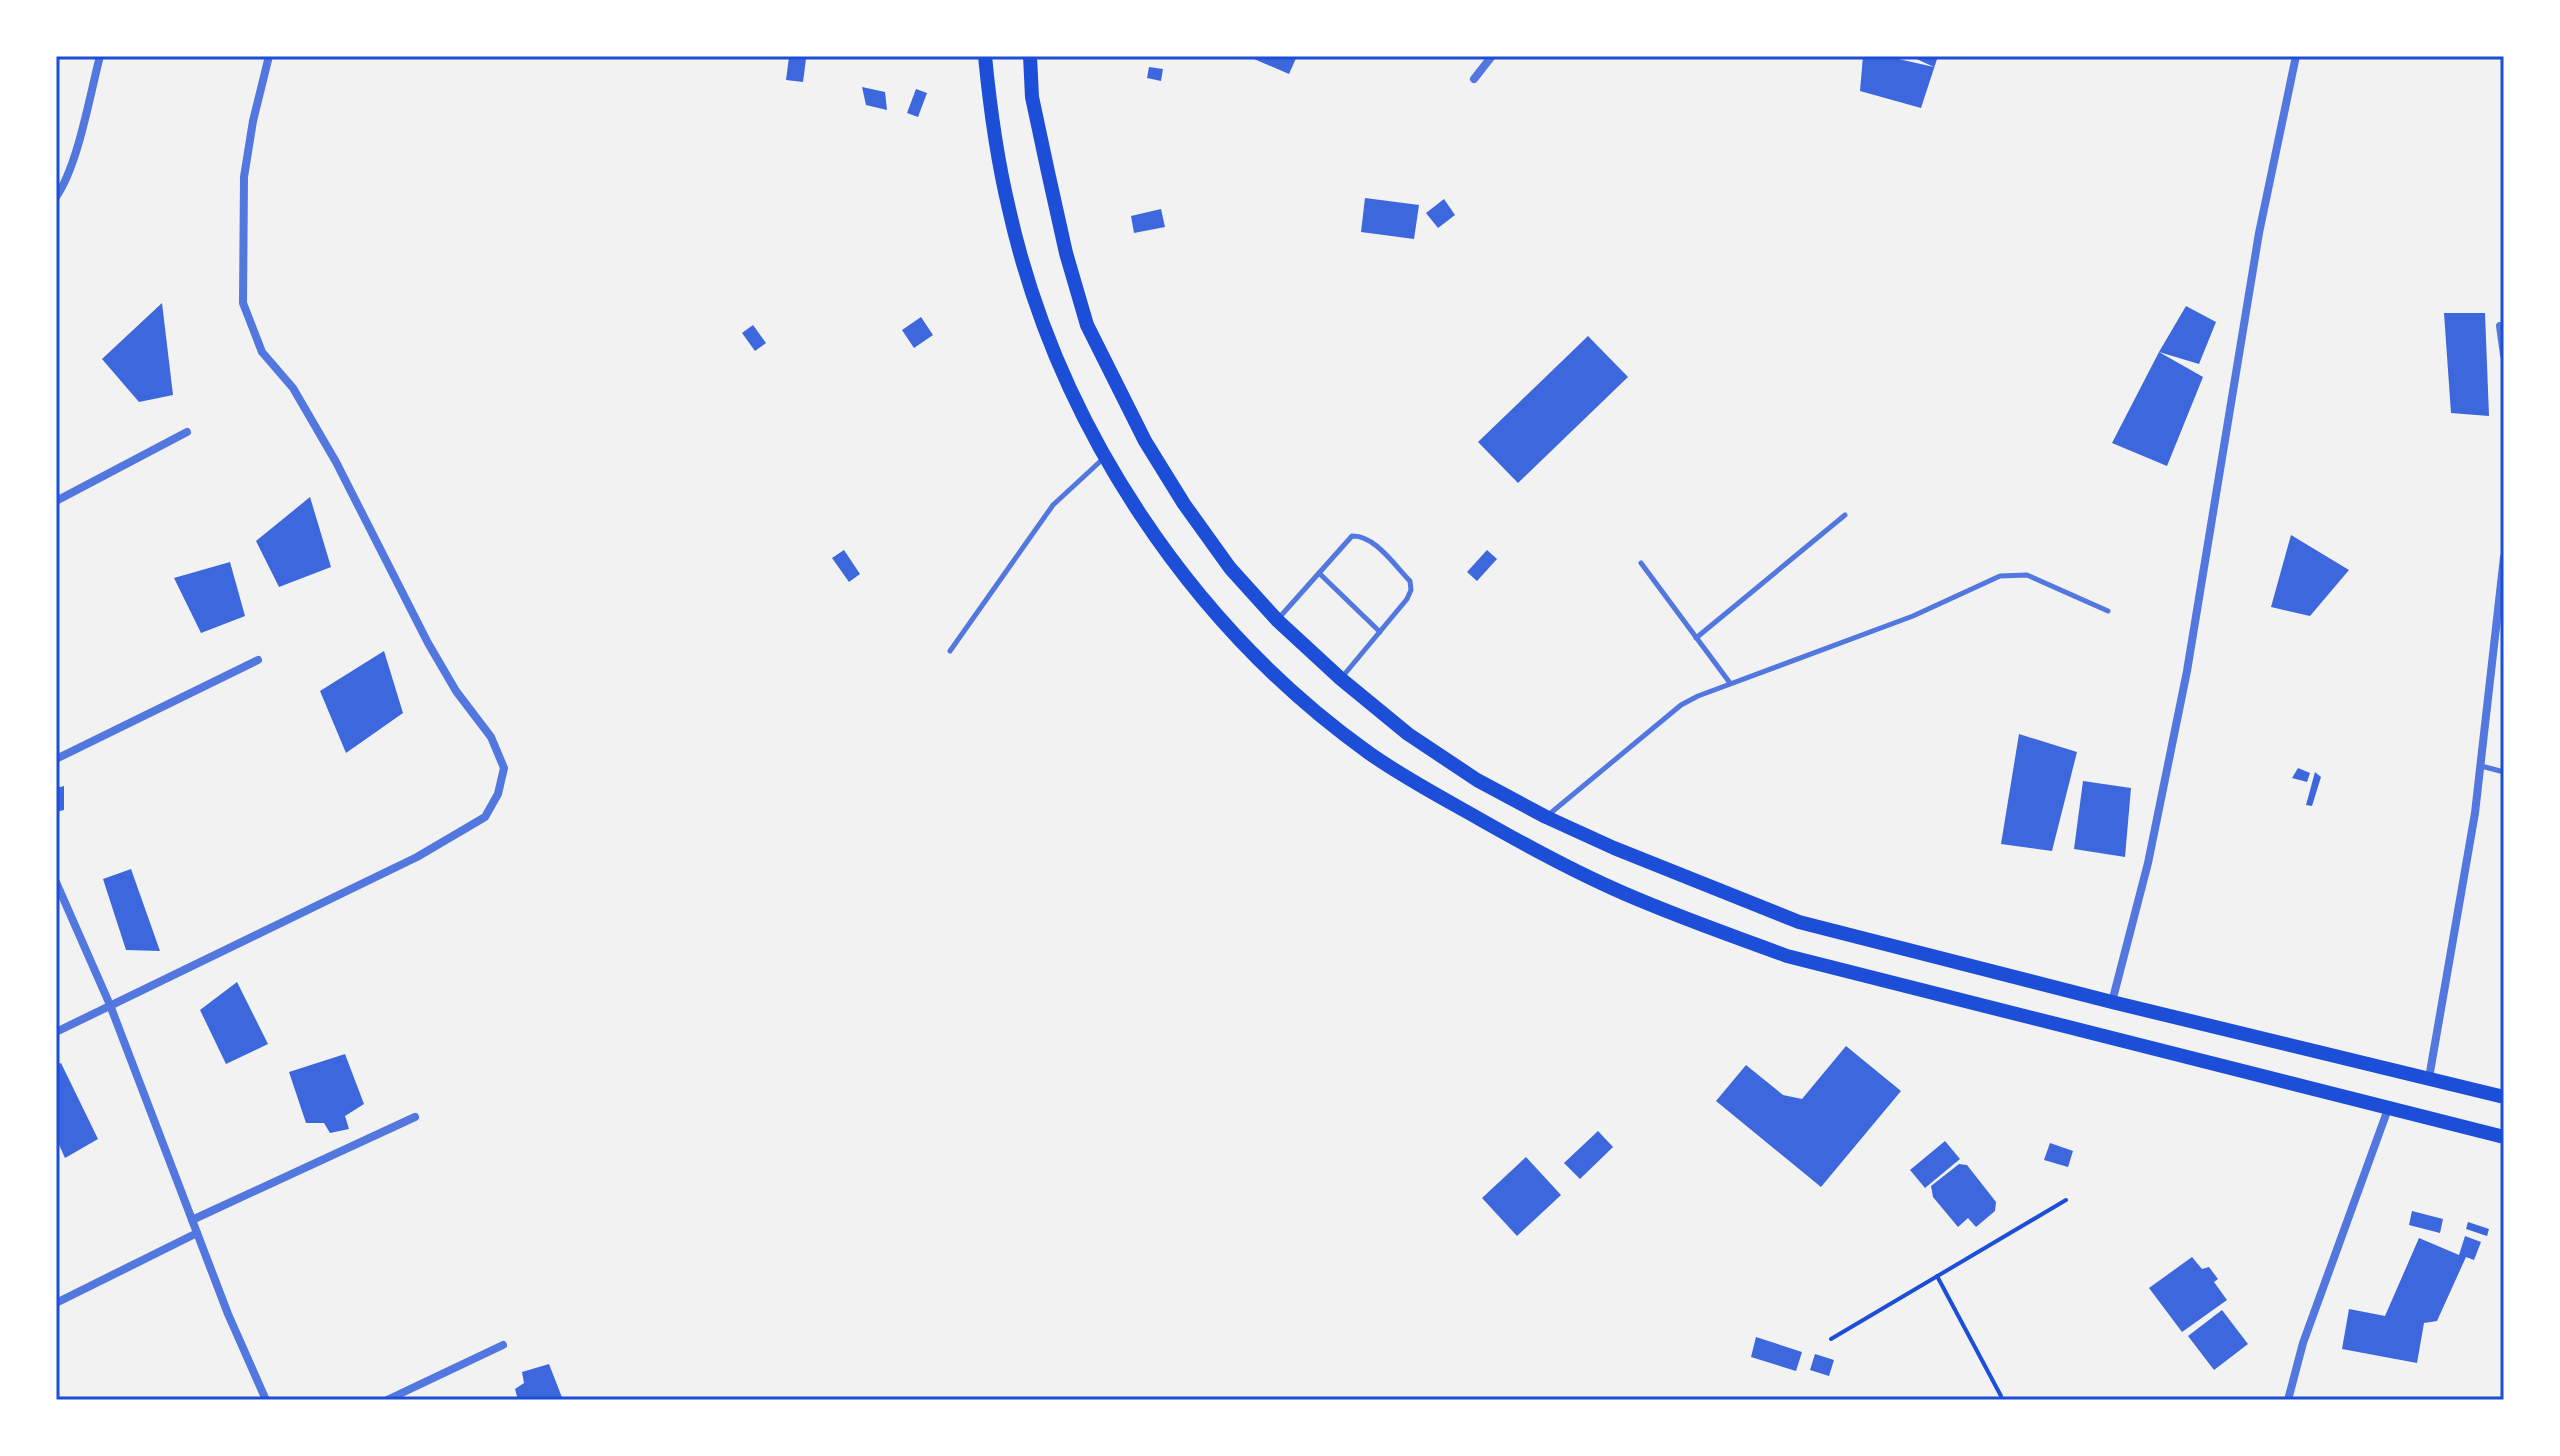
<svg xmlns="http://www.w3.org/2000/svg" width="2560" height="1456" viewBox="0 0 2560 1456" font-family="'Nunito Sans',sans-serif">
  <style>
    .building { fill: #3d67dc }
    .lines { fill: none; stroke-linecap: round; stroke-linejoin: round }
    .path { stroke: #1d4ed8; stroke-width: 4 }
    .service { stroke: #5277de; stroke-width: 5 }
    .minor { stroke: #5277de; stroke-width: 8 }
    .secondary { stroke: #1d4ed8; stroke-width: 14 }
    .neatline { fill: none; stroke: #1d4ed8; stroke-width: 3 }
  </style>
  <rect width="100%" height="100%" fill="#f2f2f2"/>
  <g class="building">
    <path d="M 1247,56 L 1297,56 L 1289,74 Z"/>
    <path d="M 1863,56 L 1885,56 L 1934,67 L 1910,56 L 1938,56 L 1921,108 L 1860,91 Z"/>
    <path d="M 789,57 L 806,59 L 803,82 L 786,80 Z"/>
    <path d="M 1149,67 L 1163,69 L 1161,81 L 1147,78 Z"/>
    <path d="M 862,87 L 885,92 L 887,110 L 866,105 Z"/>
    <path d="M 916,89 L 927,93 L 918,117 L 907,113 Z"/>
    <path d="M 1365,198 L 1419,205 L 1414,239 L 1361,232 Z"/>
    <path d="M 1444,199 L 1455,215 L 1438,228 L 1426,213 Z"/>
    <path d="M 1161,209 L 1165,227 L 1134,233 L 1131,216 Z"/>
    <path d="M 162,303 L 173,395 L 139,402 L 102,359 Z"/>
    <path d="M 2186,306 L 2216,322 L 2199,364 L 2159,352 L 2203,377 L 2167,466 L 2112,443 L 2159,352 Z"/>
    <path d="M 2444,313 L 2485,313 L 2489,416 L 2451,413 Z"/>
    <path d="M 921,317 L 933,335 L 914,348 L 902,330 Z"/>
    <path d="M 753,325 L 766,343 L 755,351 L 742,333 Z"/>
    <path d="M 1588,336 L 1628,377 L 1518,483 L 1478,442 Z"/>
    <path d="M 310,497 L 331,567 L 279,587 L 256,541 Z"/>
    <path d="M 2291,535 L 2349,570 L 2310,616 L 2271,607 Z"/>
    <path d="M 844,550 L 860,574 L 849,582 L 832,558 Z"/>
    <path d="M 1487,550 L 1497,559 L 1477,581 L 1467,572 Z"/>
    <path d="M 230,562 L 245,616 L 201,633 L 174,578 Z"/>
    <path d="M 384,651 L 403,713 L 346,753 L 320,691 Z"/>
    <path d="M 2019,734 L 2077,752 L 2052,851 L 2001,844 Z"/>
    <path d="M 2298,768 L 2310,773 L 2307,782 L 2292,778 Z"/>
    <path d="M 2315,772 L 2321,777 L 2312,806 L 2306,805 Z"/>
    <path d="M 2083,781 L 2131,788 L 2125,857 L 2074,849 Z"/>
    <path d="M 64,786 L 64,810 L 56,812 L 56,788 Z"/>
    <path d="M 131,869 L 160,951 L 126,950 L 103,879 Z"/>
    <path d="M 237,982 L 268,1044 L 226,1064 L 200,1010 Z"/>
    <path d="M 1846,1046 L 1901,1091 L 1821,1187 L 1716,1101 L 1746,1065 L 1783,1095 L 1802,1099 Z"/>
    <path d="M 345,1054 L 364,1104 L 345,1116 L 349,1129 L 330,1133 L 324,1123 L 306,1123 L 289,1072 Z"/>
    <path d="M 61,1063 L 98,1139 L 65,1158 L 56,1138 L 56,1065 Z"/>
    <path d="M 1598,1131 L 1613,1147 L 1580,1179 L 1564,1163 Z"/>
    <path d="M 1945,1141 L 1960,1159 L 1925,1188 L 1910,1170 Z"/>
    <path d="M 2050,1143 L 2073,1151 L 2068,1167 L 2044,1160 Z"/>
    <path d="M 1526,1157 L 1561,1195 L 1517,1236 L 1482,1198 Z"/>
    <path d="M 1959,1164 L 1967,1165 L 1996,1202 L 1995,1211 L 1976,1227 L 1968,1218 L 1958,1227 L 1933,1197 L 1931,1186 Z"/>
    <path d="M 2412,1211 L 2443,1219 L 2440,1233 L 2409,1225 Z"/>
    <path d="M 2468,1222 L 2489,1229 L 2487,1236 L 2466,1229 Z"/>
    <path d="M 2465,1236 L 2481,1242 L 2474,1260 L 2466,1257 L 2437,1321 L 2424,1323 L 2417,1363 L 2342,1349 L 2349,1309 L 2385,1316 L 2419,1238 L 2459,1255 Z"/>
    <path d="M 2192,1257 L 2202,1269 L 2209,1267 L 2218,1279 L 2214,1282 L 2227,1300 L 2182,1332 L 2149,1288 Z"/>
    <path d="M 2222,1310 L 2248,1344 L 2214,1370 L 2188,1336 Z"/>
    <path d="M 1756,1337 L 1802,1352 L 1796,1371 L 1751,1357 Z"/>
    <path d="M 1815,1354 L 1834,1360 L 1829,1376 L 1810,1370 Z"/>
    <path d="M 549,1364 L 563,1400 L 518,1400 L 515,1389 L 524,1383 L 522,1372 Z"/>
  </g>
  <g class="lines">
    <g class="path">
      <path d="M 1937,1276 L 2001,1396"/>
      <path d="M 1831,1339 L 2066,1200"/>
    </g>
    <g class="service">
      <path d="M 1641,563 L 1730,683"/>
      <path d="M 1319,573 L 1380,632"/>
      <path d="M 1278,619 L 1352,536 C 1375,535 1395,566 1410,581 L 1411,590 L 1407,599 L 1343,676"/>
      <path d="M 1696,638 L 1845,515"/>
      <path d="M 950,651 L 1053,505 L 1105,457"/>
      <path d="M 2481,766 L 2504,772"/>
      <path d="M 1547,816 L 1681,705 L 1698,696 L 1913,616 L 2000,576 L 2027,575 L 2108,611"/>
    </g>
    <g class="minor">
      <path d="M 1474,79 L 1492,56"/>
      <path d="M 56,197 C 78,166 90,94 100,56"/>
      <path d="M 2500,326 L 2504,355"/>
      <path d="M 56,501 L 187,432"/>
      <path d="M 56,759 L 258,660"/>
      <path d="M 56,882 L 110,1005 L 228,1314 L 266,1400"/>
      <path d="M 2112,1002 L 2148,863 L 2187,671 L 2259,233 L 2296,56"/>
      <path d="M 56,1032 L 417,857 L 485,817 L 498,794 L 504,768 L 491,737 L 456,691 L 428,643 L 336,462 L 293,388 L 262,352 L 243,303 L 244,177 L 253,121 L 269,56"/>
      <path d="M 2429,1078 L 2475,813 L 2504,557"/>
      <path d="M 192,1220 L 415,1117"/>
      <path d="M 56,1303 L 197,1233"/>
      <path d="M 387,1400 L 503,1345"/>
      <path d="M 2288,1400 L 2303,1343 L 2388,1109"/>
    </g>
    <g class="secondary">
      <path d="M 985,56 C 990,108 997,159 1009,209 C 1057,424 1190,625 1369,753 C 1400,775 1435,794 1469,813 C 1516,840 1563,866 1612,888 C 1669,914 1728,934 1787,956 L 2504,1137"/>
      <path d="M 1030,56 L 1032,97 L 1048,172 L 1066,253 L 1087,325 L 1145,441 L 1184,504 L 1230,568 L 1277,620 L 1341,679 L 1408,734 L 1477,780 L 1546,817 L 1614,848 L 1799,922 L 2112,1002 L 2504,1097"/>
    </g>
  </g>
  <rect width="2560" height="1456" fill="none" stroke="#ffffff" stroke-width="116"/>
  <rect x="58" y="58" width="2444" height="1340" class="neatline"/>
</svg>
